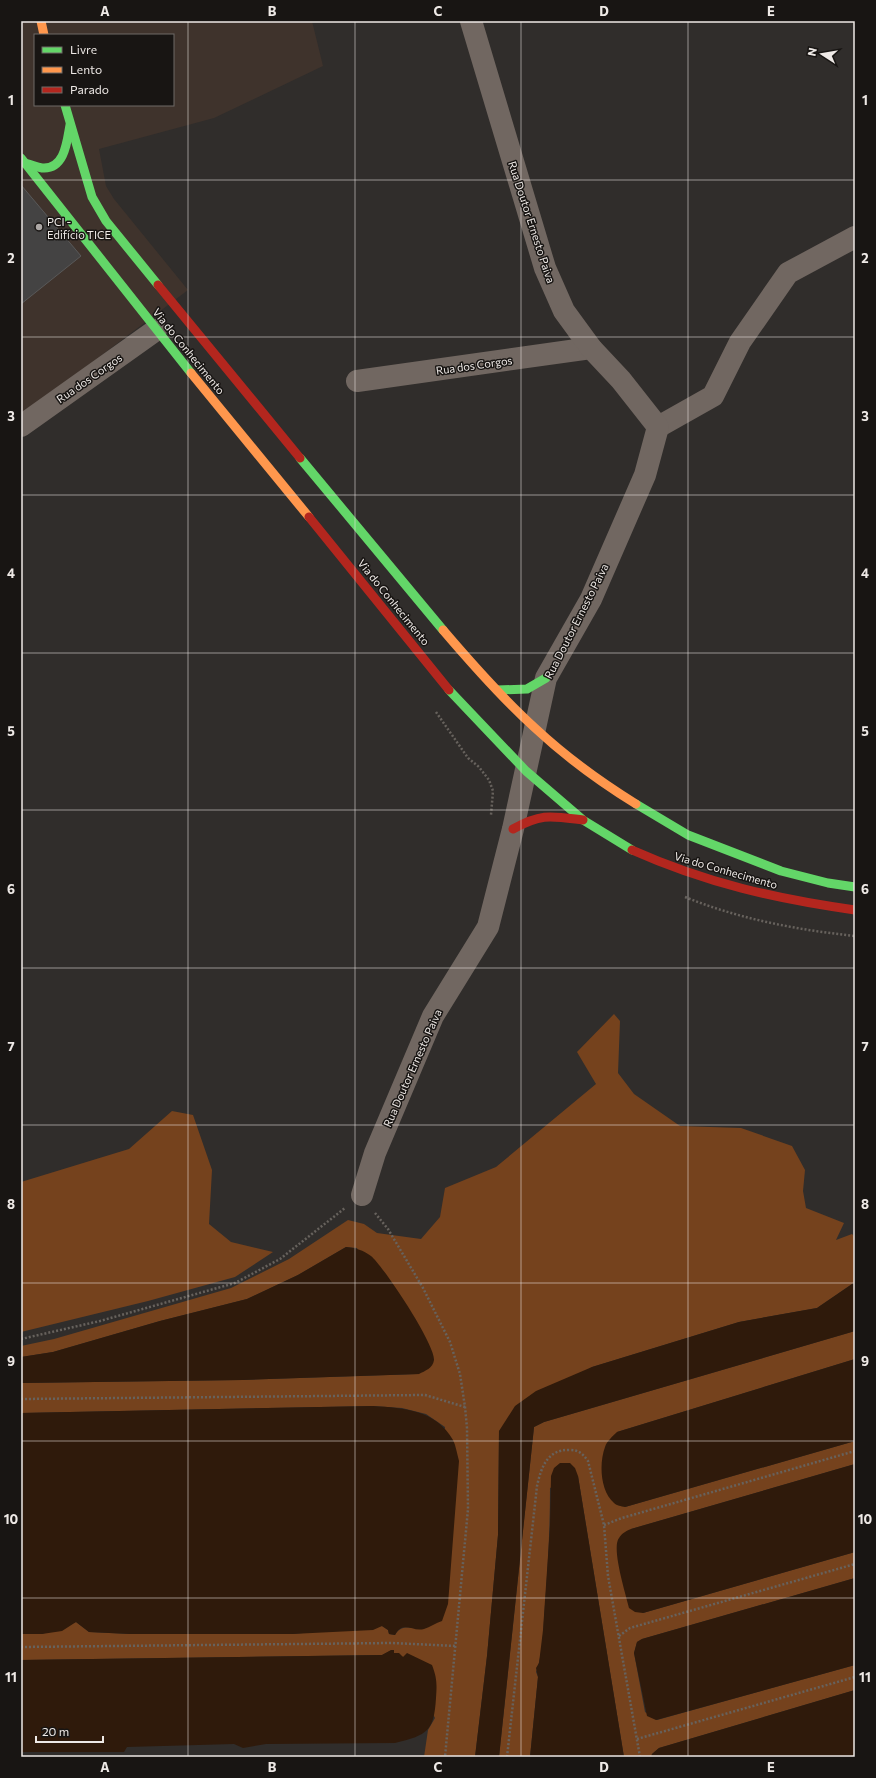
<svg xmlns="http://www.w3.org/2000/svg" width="876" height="1778" viewBox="0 0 876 1778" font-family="Commissioner,sans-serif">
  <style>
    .built { fill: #3f332c; fill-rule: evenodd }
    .green { fill: #75421d }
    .water { fill: #2f1a0b }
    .building { fill: #444343; stroke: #595959 }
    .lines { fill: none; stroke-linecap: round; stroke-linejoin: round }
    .path { stroke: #67625d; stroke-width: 2.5; stroke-dasharray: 2 2; stroke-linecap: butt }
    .street { stroke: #716761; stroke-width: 22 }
    .fast { stroke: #63d668; stroke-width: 9 }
    .slow { stroke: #ff974d; stroke-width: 9 }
    .jam { stroke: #b3261e; stroke-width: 9 }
    .grid { fill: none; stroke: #eee9e6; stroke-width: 1; stroke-opacity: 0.55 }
    .poi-dot { fill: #aca7a5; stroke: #181513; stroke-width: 1.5 }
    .labels { text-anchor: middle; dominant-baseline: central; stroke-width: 3; stroke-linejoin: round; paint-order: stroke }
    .poi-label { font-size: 11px; fill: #eee9e6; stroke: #181513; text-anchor: start }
    .street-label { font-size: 11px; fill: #eee9e6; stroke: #181513 }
    .neatline { fill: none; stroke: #eee9e6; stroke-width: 1.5 }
    .grid-label { font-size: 13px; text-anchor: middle; font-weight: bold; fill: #eee9e6 }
  </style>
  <rect width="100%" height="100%" fill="#302d2b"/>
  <path class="built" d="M 21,21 L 312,21 L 323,66 L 214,118 L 99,149 L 106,186 L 114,199 L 188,290 L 21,416 ZM 35,35 L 173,35 L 173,105 L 35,105 Z"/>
  <g class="green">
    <path d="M 614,1014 L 620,1021 L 618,1073 L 634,1094 L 680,1126 L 741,1128 L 792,1146 L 805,1170 L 803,1191 L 806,1208 L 844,1223 L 836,1240 L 852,1234 L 855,1237 L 855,1282 L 817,1308 L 739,1322 L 592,1367 L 499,1431 L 498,1535 L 487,1656 L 475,1757 L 424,1757 L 428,1730 L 435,1718 L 403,1657 L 394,1653 L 392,1650 L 382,1655 L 21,1660 L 21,1634 L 42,1634 L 76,1622 L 89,1632 L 130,1634 L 292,1634 L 382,1626 L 388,1630 L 389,1634 L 395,1635 C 401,1624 411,1628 422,1629 L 445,1427 L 426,1414 L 402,1408 L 373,1406 L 21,1413 L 21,1383 L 242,1380 L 419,1374 L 357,1248 L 346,1247 L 298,1275 L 247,1299 L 160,1321 L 53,1352 L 21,1357 L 21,1346 L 54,1339 L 231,1288 L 289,1259 L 348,1220 L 364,1224 L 377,1233 L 421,1239 L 440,1217 L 445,1188 L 496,1167 L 596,1084 L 577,1052 Z"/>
    <path d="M 172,1111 L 193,1115 L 212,1170 L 209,1224 L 231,1242 L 273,1252 L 235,1277 L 148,1301 L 21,1332 L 21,1182 L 129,1149 Z"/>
    <path d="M 855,1331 L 855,1359 L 617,1432 L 625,1507 L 855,1441 L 855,1464 L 631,1529 L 643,1613 L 855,1552 L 855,1578 L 642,1639 L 637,1642 L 634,1653 L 645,1712 L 657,1720 L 855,1665 L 855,1690 L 659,1748 L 652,1754 L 651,1757 L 624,1757 L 578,1476 L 550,1488 C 550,1527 548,1566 545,1605 C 543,1627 544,1651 536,1672 L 538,1677 L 530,1757 L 499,1757 L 534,1427 L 544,1422 Z"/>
  </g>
  <g class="water">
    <path d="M 346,1247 C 356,1248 363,1250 371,1256 C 384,1267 435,1344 434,1360 C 433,1368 425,1371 419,1374 L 242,1380 L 21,1383 L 21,1357 L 53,1352 L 160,1321 L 247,1299 L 298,1275 Z"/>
    <path d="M 855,1282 L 855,1331 L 544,1422 L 534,1427 L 499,1757 L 475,1757 L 487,1656 L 498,1535 L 499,1431 L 515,1406 L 536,1391 L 592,1367 L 739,1322 L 817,1308 Z"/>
    <path d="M 855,1359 L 855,1441 L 625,1507 C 621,1506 617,1506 614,1503 C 600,1491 599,1463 605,1447 C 607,1441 612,1437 617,1432 Z"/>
    <path d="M 373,1406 C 404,1408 436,1410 453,1440 C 456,1446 457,1454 459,1461 L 448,1604 L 442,1621 C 436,1623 430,1627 424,1629 C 412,1632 403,1620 395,1635 L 389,1634 L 388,1630 L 382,1626 L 373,1630 L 292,1634 L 130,1634 L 89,1632 L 76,1622 L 62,1631 L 42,1634 L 21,1634 L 21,1413 Z"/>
    <path d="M 560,1463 L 570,1463 L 575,1468 L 578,1476 L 624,1757 L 530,1757 L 538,1677 L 536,1668 L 539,1663 L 543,1630 L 550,1526 L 551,1476 L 554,1468 Z"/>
    <path d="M 855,1464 L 855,1552 L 643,1613 L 635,1612 L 629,1608 C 626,1595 611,1548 619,1538 C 622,1533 626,1531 631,1529 Z"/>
    <path d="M 855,1578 L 855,1665 L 656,1720 L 647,1716 L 634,1653 L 637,1642 L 642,1639 Z"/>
    <path d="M 391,1650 L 394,1650 L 394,1653 L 399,1653 L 403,1657 L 407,1653 L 432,1665 C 437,1678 437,1684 436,1698 C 434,1732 427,1735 395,1743 L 266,1744 L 243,1748 L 234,1744 L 127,1747 L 124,1752 L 21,1752 L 21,1660 L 382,1655 Z"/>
    <path d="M 855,1690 L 855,1757 L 651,1757 L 652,1754 L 659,1748 Z"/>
  </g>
  <path class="building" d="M 21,185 L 81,256 L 21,304 Z"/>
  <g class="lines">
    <g class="path">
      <path d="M 436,712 L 468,758 L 479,767 L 489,780 L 493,791 L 491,815"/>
      <path d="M 685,897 C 739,919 798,930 855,936"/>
      <path d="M 375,1213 L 388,1229 L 423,1288 L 450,1342 L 460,1374 L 465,1407 L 467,1428 L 468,1509 L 445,1757"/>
      <path d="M 21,1339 L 100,1321 L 235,1283 L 280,1259 L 345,1208"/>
      <path d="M 21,1399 L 425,1395 L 465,1407"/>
      <path d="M 604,1525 L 622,1518 L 855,1451"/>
      <path d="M 619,1636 L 630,1628 L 855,1564"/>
      <path d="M 21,1647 L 392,1643 L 456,1646"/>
      <path d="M 637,1739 L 855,1677"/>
      <path d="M 507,1757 L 537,1486 C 541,1468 547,1449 570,1450 C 579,1450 583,1454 588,1461 L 604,1525 L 608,1576 L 640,1757"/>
    </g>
    <g class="street">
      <path d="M 357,381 L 591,348"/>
      <path d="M 21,426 L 156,330"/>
      <path d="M 658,427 L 713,396 L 740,342 L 788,273 L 855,237"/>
      <path d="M 362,1195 L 375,1153 L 433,1016 L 488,927 L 513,829 L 546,678 L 591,599 L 645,475 L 658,427 L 621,380 L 591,348 L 564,311 L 545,268 L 471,21"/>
    </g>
    <g class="fast">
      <path d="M 65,105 L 92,197 L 106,221 L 158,285"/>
      <path d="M 21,158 L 191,373"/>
      <path d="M 24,163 C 30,164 36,167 42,168 C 65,170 67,141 70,125"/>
      <path d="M 300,458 L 443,630"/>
      <path d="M 449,690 L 526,771 L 583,820 L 632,850"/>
      <path d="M 497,690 L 527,689 L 546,678"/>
      <path d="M 636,804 L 688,835 L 781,871 L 828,883 L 855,887"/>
    </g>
    <g class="slow">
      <path d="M 41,21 L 44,35"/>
      <path d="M 191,373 L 309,517"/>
      <path d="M 443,630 C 472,664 502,698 535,728 C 564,755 602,783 636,804"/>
    </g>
    <g class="jam">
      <path d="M 158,285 L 300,458"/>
      <path d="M 309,517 L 449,690"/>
      <path d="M 513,829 C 542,813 551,816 583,820"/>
      <path d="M 632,850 C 706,883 776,899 855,910"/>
    </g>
  </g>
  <path class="grid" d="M 188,21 L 188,1757M 355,21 L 355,1757M 521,21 L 521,1757M 688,21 L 688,1757M 21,180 L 855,180M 21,337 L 855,337M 21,495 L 855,495M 21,653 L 855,653M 21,810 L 855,810M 21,968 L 855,968M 21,1125 L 855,1125M 21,1283 L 855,1283M 21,1441 L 855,1441M 21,1598 L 855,1598"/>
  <circle class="poi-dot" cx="39" cy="227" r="4"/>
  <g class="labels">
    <g class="poi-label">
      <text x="47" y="221">PCI -<tspan x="47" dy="13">Edifício TICE</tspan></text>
    </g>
    <g class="street-label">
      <text transform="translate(532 222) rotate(72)">Rua Doutor Ernesto Paiva</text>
      <text transform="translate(189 351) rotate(51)">Via do Conhecimento</text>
      <text transform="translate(474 365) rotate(-8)">Rua dos Corgos</text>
      <text transform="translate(89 378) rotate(-35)">Rua dos Corgos</text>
      <text transform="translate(394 602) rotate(51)">Via do Conhecimento</text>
      <text transform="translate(576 621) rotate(-63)">Rua Doutor Ernesto Paiva</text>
      <text transform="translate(726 870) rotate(16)">Via do Conhecimento</text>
      <text transform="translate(412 1068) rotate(-66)">Rua Doutor Ernesto Paiva</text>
    </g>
  </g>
  <rect width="876" height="1778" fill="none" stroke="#181513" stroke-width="44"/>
  <rect x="34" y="34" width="140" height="72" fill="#181513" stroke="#6e6a67"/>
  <rect x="42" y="47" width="20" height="6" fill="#63d668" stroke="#6e6a67"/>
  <text x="70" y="54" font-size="12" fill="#eee9e6">Livre</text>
  <rect x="42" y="67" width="20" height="6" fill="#ff974d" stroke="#6e6a67"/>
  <text x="70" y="74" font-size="12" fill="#eee9e6">Lento</text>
  <rect x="42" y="87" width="20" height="6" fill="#b3261e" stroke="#6e6a67"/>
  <text x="70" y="94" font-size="12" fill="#eee9e6">Parado</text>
  <g transform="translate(822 54) rotate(282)" stroke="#181513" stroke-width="3" paint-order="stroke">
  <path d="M0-3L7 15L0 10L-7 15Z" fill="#eee9e6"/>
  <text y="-6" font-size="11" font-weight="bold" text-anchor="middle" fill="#eee9e6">N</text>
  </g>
  <path d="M36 1736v6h67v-6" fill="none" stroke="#eee9e6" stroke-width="2"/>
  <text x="42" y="1736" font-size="12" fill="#eee9e6" stroke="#181513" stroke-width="3" paint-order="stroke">20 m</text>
  <rect x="22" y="22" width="832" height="1734" class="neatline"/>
  <g class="grid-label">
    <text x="105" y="16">A</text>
    <text x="272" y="16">B</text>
    <text x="438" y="16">C</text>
    <text x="604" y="16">D</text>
    <text x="771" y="16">E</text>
    <text x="11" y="105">1</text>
    <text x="865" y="105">1</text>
    <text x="11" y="263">2</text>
    <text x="865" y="263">2</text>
    <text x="11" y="421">3</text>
    <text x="865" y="421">3</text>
    <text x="11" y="578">4</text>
    <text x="865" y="578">4</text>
    <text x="11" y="736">5</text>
    <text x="865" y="736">5</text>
    <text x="11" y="894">6</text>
    <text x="865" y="894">6</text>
    <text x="11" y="1051">7</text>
    <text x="865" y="1051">7</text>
    <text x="11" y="1209">8</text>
    <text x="865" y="1209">8</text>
    <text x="11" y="1366">9</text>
    <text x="865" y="1366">9</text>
    <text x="11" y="1524">10</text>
    <text x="865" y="1524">10</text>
    <text x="11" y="1682">11</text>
    <text x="865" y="1682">11</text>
    <text x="105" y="1772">A</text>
    <text x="272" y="1772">B</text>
    <text x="438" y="1772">C</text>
    <text x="604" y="1772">D</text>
    <text x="771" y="1772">E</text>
  </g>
</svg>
